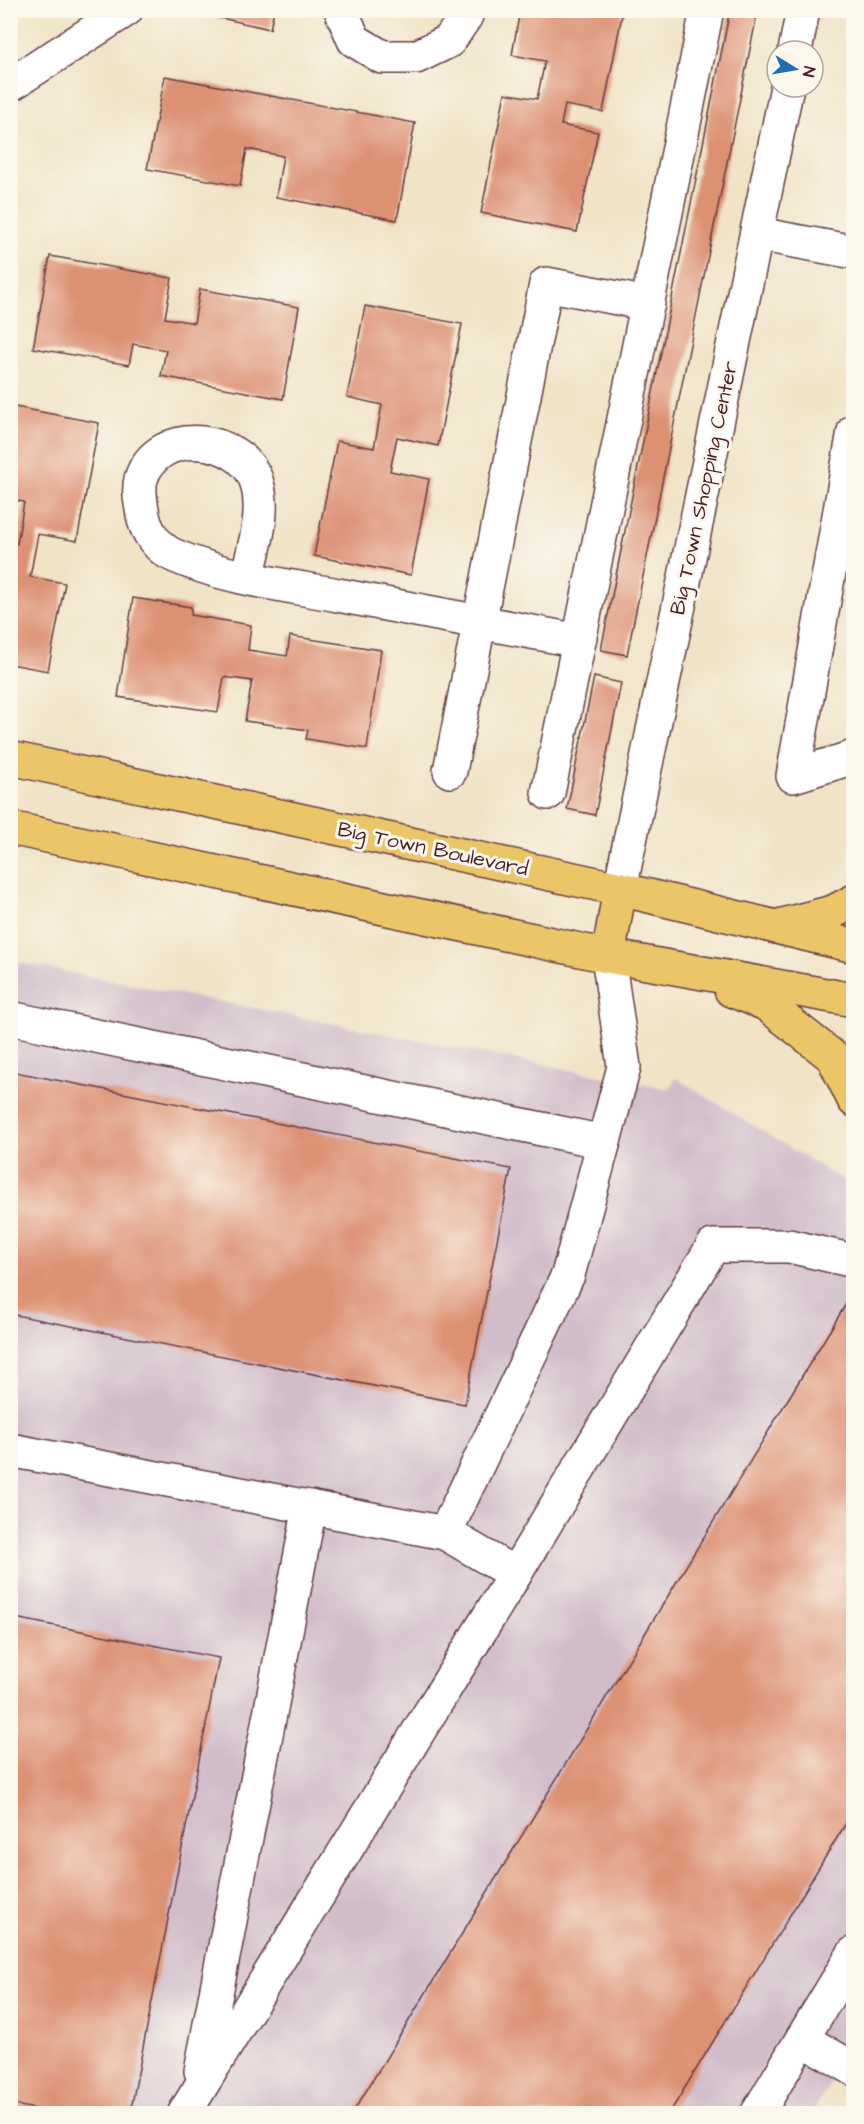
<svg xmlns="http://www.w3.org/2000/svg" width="864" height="2124" viewBox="0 0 864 2124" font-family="'Architects Daughter',sans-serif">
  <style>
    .industrial { fill: #d1bdca }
    .building { fill: #dd9173 }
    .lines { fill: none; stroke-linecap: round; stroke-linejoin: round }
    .minor-casing { stroke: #633c42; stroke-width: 36 }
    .major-casing { stroke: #633c42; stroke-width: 36 }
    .minor { stroke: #fff; stroke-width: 33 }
    .major { stroke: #ebc669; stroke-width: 33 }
    .labels { text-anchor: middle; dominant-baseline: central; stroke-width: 6; stroke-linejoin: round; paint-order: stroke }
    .street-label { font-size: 21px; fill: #4a1f2b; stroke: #fbf7ec }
  </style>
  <rect width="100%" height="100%" fill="#fbf7ec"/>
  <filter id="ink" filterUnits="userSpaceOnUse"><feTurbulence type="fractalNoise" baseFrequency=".0167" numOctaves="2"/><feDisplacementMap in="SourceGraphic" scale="12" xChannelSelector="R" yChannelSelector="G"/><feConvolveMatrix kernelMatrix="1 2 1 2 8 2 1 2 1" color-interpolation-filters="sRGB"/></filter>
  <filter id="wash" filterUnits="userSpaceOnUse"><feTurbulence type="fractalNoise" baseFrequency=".008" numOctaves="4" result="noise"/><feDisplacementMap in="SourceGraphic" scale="24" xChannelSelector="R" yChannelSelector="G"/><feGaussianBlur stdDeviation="1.35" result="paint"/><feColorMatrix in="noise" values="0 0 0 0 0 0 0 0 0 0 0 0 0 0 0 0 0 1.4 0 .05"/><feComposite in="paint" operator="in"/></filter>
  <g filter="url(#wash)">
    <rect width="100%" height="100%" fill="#f0e3c6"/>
    <path class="industrial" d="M 10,961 L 669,1089 L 676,1078 L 853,1187 L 854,2045 L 812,2113 L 11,2113 Z"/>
    <g id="blocks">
      <g class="building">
        <path d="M 185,10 L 274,10 L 270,29 Z"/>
        <path d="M 520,10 L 623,10 L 603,112 L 565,105 L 561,125 L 598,132 L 577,232 L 481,213 L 505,93 L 537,99 L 545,61 L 512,55 Z"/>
        <path d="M 730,10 L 758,10 L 627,655 L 601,650 Z"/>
        <path d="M 165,76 L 415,123 L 397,220 L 276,197 L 283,156 L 247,149 L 240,186 L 147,169 Z"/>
        <path d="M 50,256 L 172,278 L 165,318 L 194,323 L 200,289 L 299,307 L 283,399 L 161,376 L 166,350 L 133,344 L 129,365 L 33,348 Z"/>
        <path d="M 365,306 L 462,324 L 438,446 L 397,437 L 390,471 L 429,479 L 411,575 L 314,556 L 337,441 L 374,448 L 382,405 L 347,397 Z"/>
        <path d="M 10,406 L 99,423 L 77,541 L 38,534 L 30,577 L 65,583 L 48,671 L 10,664 L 10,543 L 17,544 L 24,502 L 10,499 Z"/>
        <path d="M 133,598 L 191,607 L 191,615 L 251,625 L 248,650 L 287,656 L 290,636 L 381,650 L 367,749 L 306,739 L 308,730 L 245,721 L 252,681 L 224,677 L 218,712 L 118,697 Z"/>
        <path d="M 594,677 L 621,683 L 595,815 L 567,809 Z"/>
        <path d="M 10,1071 L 511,1169 L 465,1404 L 10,1314 Z"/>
        <path d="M 854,1291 L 854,1810 L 669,2114 L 352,2114 Z"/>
        <path d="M 10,1617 L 219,1658 L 130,2114 L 59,2114 L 10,2104 Z"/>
      </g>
    </g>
  </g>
  <g filter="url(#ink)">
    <use href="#blocks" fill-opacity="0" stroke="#633c42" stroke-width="1.5"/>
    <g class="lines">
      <defs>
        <g id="minor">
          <path d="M 341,10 L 354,40 L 382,57 L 416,57 L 449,41 L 466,16 L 466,10"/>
          <path d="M 795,51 L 803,10"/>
          <path d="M 10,85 L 126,10"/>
          <path d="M 757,234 L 854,252"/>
          <path d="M 854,431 L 793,776 L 854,757"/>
          <path d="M 247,577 C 254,547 266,514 257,483 C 243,435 157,425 141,479 C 138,491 141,503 143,515 C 146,532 159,550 175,556 C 226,578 284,585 338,595 C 418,610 499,626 579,641 L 707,10"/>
          <path d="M 450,771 L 546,284 L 648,304"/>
          <path d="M 548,793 L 579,641"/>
          <path d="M 620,889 L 787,87"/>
          <path d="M 10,1018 L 604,1142"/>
          <path d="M 10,1450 L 445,1533 L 568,1275 L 624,1067 L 608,956"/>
          <path d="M 515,1574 L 713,1246 L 789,1246 L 854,1261"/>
          <path d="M 854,1953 L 802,2039 L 854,2069"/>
          <path d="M 201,2071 L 310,1507"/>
          <path d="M 184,2114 L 515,1574 L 445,1533"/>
          <path d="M 757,2114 L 802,2039"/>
        </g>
        <g id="major">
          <path d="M 10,758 L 620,889 L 854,946"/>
          <path d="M 10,828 L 608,956 L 854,1000"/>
          <path d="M 779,926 L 833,912 L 854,901"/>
          <path d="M 608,956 L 620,889"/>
          <path d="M 731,990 L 766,1004 L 833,1057 L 854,1100"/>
        </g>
      </defs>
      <use href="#minor" class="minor-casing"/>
      <use href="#major" class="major-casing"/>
      <use href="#minor" class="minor"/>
      <use href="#major" class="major"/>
    </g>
  </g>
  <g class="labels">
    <g class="street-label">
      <text transform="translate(704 488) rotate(-78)">Big Town Shopping Center</text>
      <text transform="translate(433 849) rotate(12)">Big Town Boulevard</text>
    </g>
  </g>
  <rect width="864" height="2124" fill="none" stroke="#fbf7ec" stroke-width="36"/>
  <g transform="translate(795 69) rotate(101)"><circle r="28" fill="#fbf7ec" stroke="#b4a19f" stroke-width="1.5"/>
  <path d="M0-4.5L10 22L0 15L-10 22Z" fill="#1f6fb2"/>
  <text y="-9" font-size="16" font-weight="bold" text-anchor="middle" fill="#4a1f2b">N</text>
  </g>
</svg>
